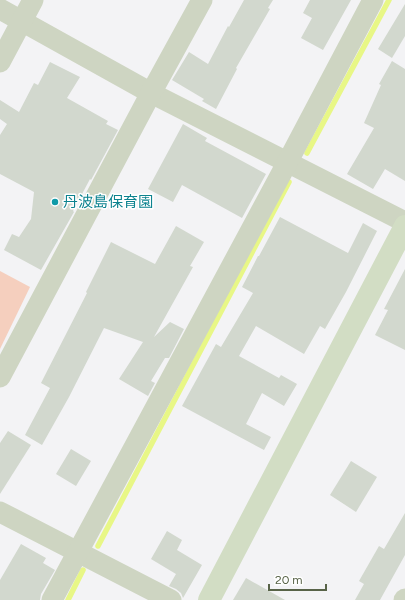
<svg xmlns="http://www.w3.org/2000/svg" width="405" height="600" viewBox="0 0 405 600" font-family="Figtree,'Noto Sans JP',sans-serif">
  <style>
    .green { fill: #f5cfbe }
    .lines { fill: none; stroke-linecap: round; stroke-linejoin: round }
    .stream { stroke: #e8f786; stroke-width: 5.5 }
    .building { fill: #d2d8ce }
    .street { stroke: #ced5c2; stroke-width: 21 }
    .secondary { stroke: #d2ddc4; stroke-width: 22 }
    .culture-dot { fill: #0f9aa8; stroke: #fff; stroke-width: 1.5 }
    .labels { text-anchor: middle; dominant-baseline: central; stroke-width: 3; stroke-linejoin: round; paint-order: stroke }
    .culture-label { font-size: 15px; fill: #0d838f; stroke: #fff; text-anchor: start }
  </style>
  <rect width="100%" height="100%" fill="#f3f3f5"/>
  <path class="green" d="M 0,271 L 30,287 L 0,349 Z"/>
  <g class="lines">
    <g class="stream">
      <path d="M 307,153 L 389,0"/>
      <path d="M 98,546 L 289,182"/>
      <path d="M 68,600 L 83,570"/>
    </g>
  </g>
  <g class="building">
    <path d="M 244,0 L 273,0 L 268,8 L 270,9 L 236,68 L 237,69 L 216,109 L 202,101 L 204,99 L 172,80 L 189,52 L 208,64 L 228,26 L 229,27 Z"/>
    <path d="M 310,0 L 351,0 L 323,50 L 301,38 L 312,18 L 303,13 Z"/>
    <path d="M 405,4 L 405,36 L 392,58 L 378,49 Z"/>
    <path d="M 392,61 L 405,69 L 405,181 L 385,169 L 373,189 L 347,174 L 374,128 L 364,123 L 381,85 L 379,84 Z"/>
    <path d="M 50,62 L 80,77 L 67,98 L 108,121 L 106,124 L 118,130 L 91,180 L 90,179 L 73,211 L 74,212 L 41,270 L 4,250 L 12,234 L 19,237 L 31,219 L 34,192 L 0,174 L 0,135 L 7,124 L 0,119 L 0,100 L 19,112 L 34,83 L 38,85 Z"/>
    <path d="M 183,124 L 207,138 L 205,141 L 266,174 L 242,218 L 182,185 L 173,202 L 148,189 Z"/>
    <path d="M 280,217 L 348,253 L 363,223 L 377,231 L 346,292 L 325,329 L 320,326 L 304,354 L 256,326 L 239,356 L 279,378 L 281,375 L 297,384 L 284,406 L 262,393 L 246,424 L 271,437 L 264,450 L 182,406 L 216,344 L 221,347 L 253,293 L 242,287 L 258,256 L 259,256 Z"/>
    <path d="M 176,226 L 204,242 L 190,266 L 193,267 L 154,337 L 170,322 L 184,329 L 169,358 L 165,358 L 151,381 L 155,383 L 148,396 L 119,379 L 143,342 L 104,328 L 69,397 L 42,445 L 25,435 L 50,388 L 41,383 L 87,293 L 86,292 L 111,242 L 155,264 Z"/>
    <path d="M 405,269 L 405,350 L 375,335 L 388,310 L 384,309 Z"/>
    <path d="M 8,431 L 31,445 L 0,494 L 0,443 Z"/>
    <path d="M 71,449 L 91,461 L 76,486 L 56,474 Z"/>
    <path d="M 351,461 L 377,477 L 356,512 L 330,495 Z"/>
    <path d="M 405,513 L 405,555 L 380,600 L 355,600 L 364,584 L 359,581 L 379,546 L 384,549 Z"/>
    <path d="M 167,531 L 182,540 L 177,550 L 202,565 L 183,598 L 181,593 L 176,589 L 169,586 L 176,574 L 151,559 Z"/>
    <path d="M 21,544 L 46,558 L 43,563 L 55,570 L 41,594 L 40,600 L 0,600 L 0,580 Z"/>
    <path d="M 246,578 L 285,600 L 233,600 Z"/>
  </g>
  <g class="lines">
    <g class="street">
      <path d="M 0,9 L 151,93 L 405,222"/>
      <path d="M 0,62 L 33,0"/>
      <path d="M 0,377 L 151,93 L 202,0"/>
      <path d="M 0,512 L 171,600"/>
      <path d="M 52,600 L 287,163 L 373,0"/>
      <path d="M 404,600 L 405,599"/>
    </g>
    <path class="secondary" d="M 209,600 L 405,226"/>
  </g>
  <circle class="culture-dot" cx="55" cy="202" r="4"/>
  <g class="labels">
    <g class="culture-label">
      <text x="63" y="202">丹波島保育園</text>
    </g>
  </g>
  <path d="M269 584v6h57v-6" fill="none" stroke="#586348" stroke-width="2"/>
  <text x="275" y="584" font-size="12" fill="#586348" stroke="#ffffff" stroke-width="3" paint-order="stroke">20 m</text>
</svg>
